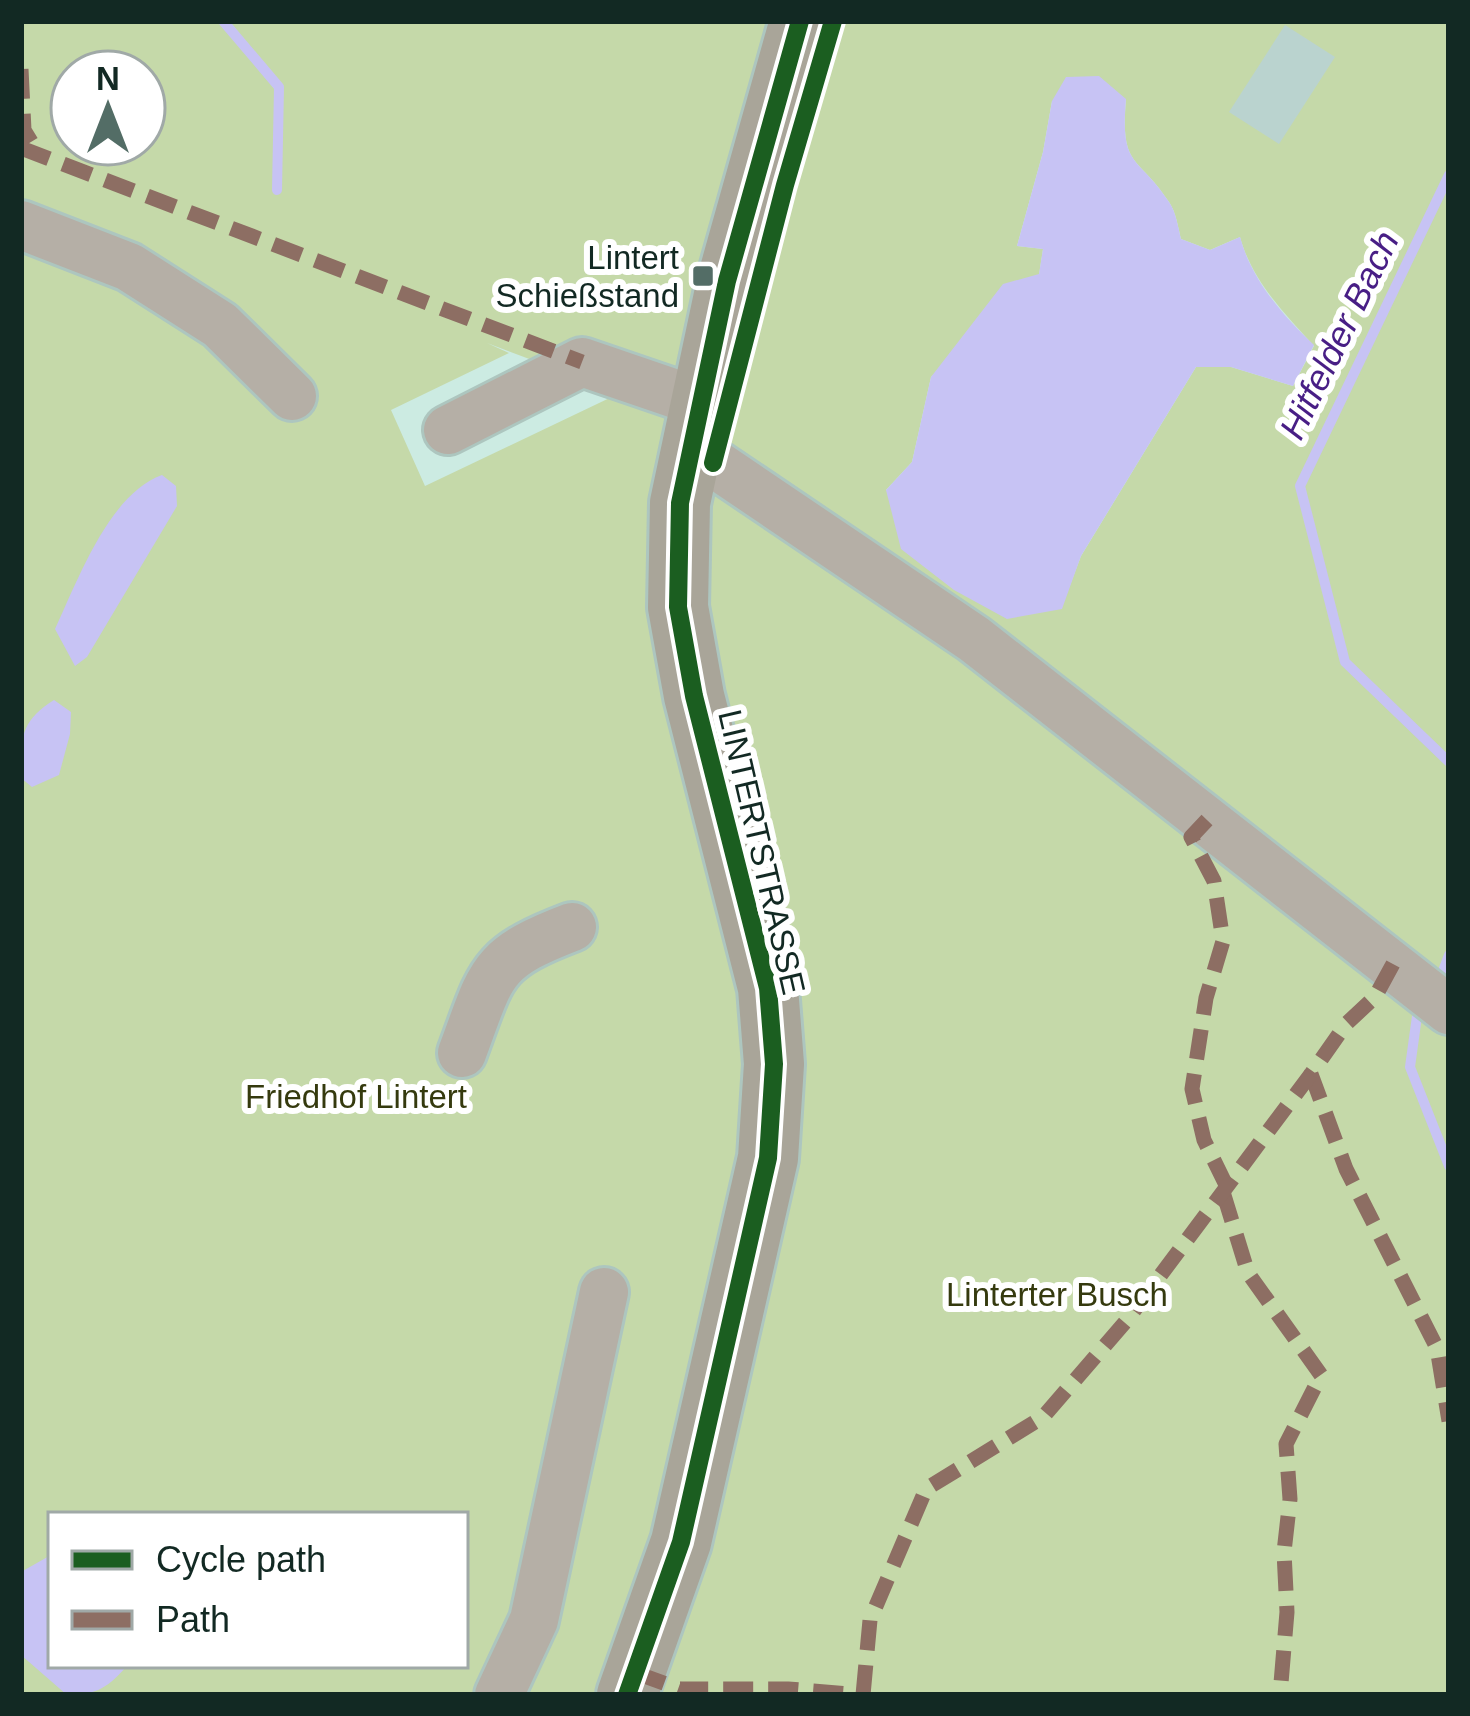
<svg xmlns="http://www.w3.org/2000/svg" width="1470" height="1716" viewBox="0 0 1470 1716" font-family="Arial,sans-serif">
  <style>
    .green { fill: #c5d9a9; fill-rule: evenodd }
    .water { fill: #c7c3f4 }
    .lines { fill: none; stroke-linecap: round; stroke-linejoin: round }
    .stream { stroke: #c7c3f4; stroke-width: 10 }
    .building { fill: #bad3cf }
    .minor-casing { stroke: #adc6bf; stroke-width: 54 }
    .major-casing { stroke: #adc6bf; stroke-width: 66 }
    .minor { stroke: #b5afa6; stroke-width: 48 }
    .major { stroke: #a9a599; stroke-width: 60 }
    .quiet { stroke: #8d6e63; stroke-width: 15; stroke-dasharray: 30 15; stroke-linecap: butt }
    .cycleway-casing { stroke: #fff; stroke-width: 26 }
    .cycleway { stroke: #1b5e20; stroke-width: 18 }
    .poi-dot { fill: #536d66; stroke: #fff; stroke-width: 4.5 }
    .labels { text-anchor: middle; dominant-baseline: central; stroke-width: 12; stroke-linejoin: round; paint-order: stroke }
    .poi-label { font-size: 33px; fill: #122923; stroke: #fff; text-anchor: end }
    .street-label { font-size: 33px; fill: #122923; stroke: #fff }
    .park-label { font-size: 33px; fill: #353a0e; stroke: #fff }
    .water-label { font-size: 36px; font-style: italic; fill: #481e85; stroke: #fff }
  </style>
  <rect width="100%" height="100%" fill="#ccebe2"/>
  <path class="green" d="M 21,21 L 1449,21 L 1449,1695 L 21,1695 ZM 72,72 L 144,72 L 144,144 L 72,144 ZM 1126,99 C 1120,169 1137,154 1169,202 C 1176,212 1178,227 1181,239 L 1210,250 L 1240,237 C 1252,281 1285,314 1314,346 L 1293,386 L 1231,367 L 1196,367 L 1081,556 L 1061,609 L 886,490 L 912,462 L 931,377 L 1039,275 L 1043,249 L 1017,246 L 1043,152 L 1052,101 ZM 487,343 L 620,393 L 425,486 L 391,410 L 509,353 ZM 51,1515 L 465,1515 L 465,1665 L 51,1665 Z"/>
  <g class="water">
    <path d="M 1099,76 L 1126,99 C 1120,169 1137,154 1169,202 C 1176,212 1178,227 1181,239 L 1210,250 L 1240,237 C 1251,279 1283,316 1314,345 L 1293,386 L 1231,367 L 1196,367 L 1081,556 L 1062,609 L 1007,619 L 954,590 L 901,549 L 886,490 L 912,462 L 931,377 L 1003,284 L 1039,274 L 1043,249 L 1017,246 L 1043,152 L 1052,101 L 1066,77 Z"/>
    <path d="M 162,475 L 176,486 L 177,506 L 87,657 L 75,666 L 55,629 C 78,580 109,494 162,475 Z"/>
    <path d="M 54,700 L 71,712 L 70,734 L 59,775 L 32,787 L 21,778 C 21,739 19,722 54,700 Z"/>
    <path d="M 51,1555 L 51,1665 L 128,1665 C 108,1687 98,1695 67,1695 L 21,1655 L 21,1572 Z"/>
  </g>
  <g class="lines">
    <g class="stream">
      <path d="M 223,21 L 279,87 L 277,190"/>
      <path d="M 1449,175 L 1300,486 L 1345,662 L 1449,762"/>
      <path d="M 1438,984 L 1449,955"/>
      <path d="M 1418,1009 L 1410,1067 L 1449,1166"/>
    </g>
  </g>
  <path class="building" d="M 1285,25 L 1335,57 L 1279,144 L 1229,112 Z"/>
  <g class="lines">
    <defs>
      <g id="minor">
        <path d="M 21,225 L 129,267 L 220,325 L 292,396"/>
        <path d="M 448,430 L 582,362 L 702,403"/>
        <path d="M 690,447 L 974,639 L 1449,1010"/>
        <path d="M 462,1053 C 492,973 488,959 572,927"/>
        <path d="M 499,1695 L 534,1620 L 604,1292"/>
      </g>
      <path id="major" d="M 627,1695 L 681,1542 L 768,1158 L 774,1064 L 768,988 L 694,696 L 678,607 L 680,503 L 727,281 L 800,21"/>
    </defs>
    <use href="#minor" class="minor-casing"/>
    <use href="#major" class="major-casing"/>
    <use href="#minor" class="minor"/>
    <use href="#major" class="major"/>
    <g class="quiet">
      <path d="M 21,69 L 24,130 L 39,155"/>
      <path d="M 21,148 L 582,362"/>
      <path d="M 1207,820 L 1191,837 L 1214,881 L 1223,941 L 1206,998 L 1192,1089 L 1204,1140 L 1227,1187"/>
      <path d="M 1393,964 L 1375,997 L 1346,1024 L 1311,1074 L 1346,1169 L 1437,1348 L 1449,1421"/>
      <path d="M 1223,1192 L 1248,1273 L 1321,1375 L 1286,1444 L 1290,1499 L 1284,1552 L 1287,1612 L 1280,1695"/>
      <path d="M 636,1673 L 680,1689 L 788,1689 L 860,1695"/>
      <path d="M 863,1695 L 870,1620 L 926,1489 L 1043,1417 L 1127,1320 L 1311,1074"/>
    </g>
    <defs>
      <g id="cycleway">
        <path d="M 713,463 L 785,185 L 833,21"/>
        <path d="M 627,1695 L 681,1542 L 768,1158 L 774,1064 L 768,988 L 694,696 L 678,607 L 680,503 L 727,281 L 800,21"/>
      </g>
    </defs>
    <use href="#cycleway" class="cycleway-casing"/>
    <use href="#cycleway" class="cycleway"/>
  </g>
  <rect class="poi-dot" x="691" y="264" width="24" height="24" rx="6"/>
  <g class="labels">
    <g class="poi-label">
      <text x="679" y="257">Lintert<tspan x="679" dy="38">Schießstand</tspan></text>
    </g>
    <g class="street-label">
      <text transform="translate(762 852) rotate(77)">LINTERTSTRASSE</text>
    </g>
    <g class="park-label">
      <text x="356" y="1096">Friedhof Lintert</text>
      <text x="1057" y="1294">Linterter Busch</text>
    </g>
    <g class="water-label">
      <text transform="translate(1339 335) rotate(-64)">Hitfelder Bach</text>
    </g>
  </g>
  <rect width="1470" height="1716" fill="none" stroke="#122923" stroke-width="48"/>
  <rect x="48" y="1512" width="420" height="156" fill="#ffffff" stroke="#a0a9a7" stroke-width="3"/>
  <rect x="72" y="1551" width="60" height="18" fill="#1b5e20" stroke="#a0a9a7" stroke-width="3"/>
  <text x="156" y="1572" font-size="36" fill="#122923">Cycle path</text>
  <rect x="72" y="1611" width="60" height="18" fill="#8d6e63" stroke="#a0a9a7" stroke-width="3"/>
  <text x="156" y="1632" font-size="36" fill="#122923">Path</text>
  <g transform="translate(108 108)"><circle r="57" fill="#ffffff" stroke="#a0a9a7" stroke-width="3"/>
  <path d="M0-9L21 45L0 30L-21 45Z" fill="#536d66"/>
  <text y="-18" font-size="33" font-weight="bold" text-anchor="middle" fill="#122923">N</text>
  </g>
</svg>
